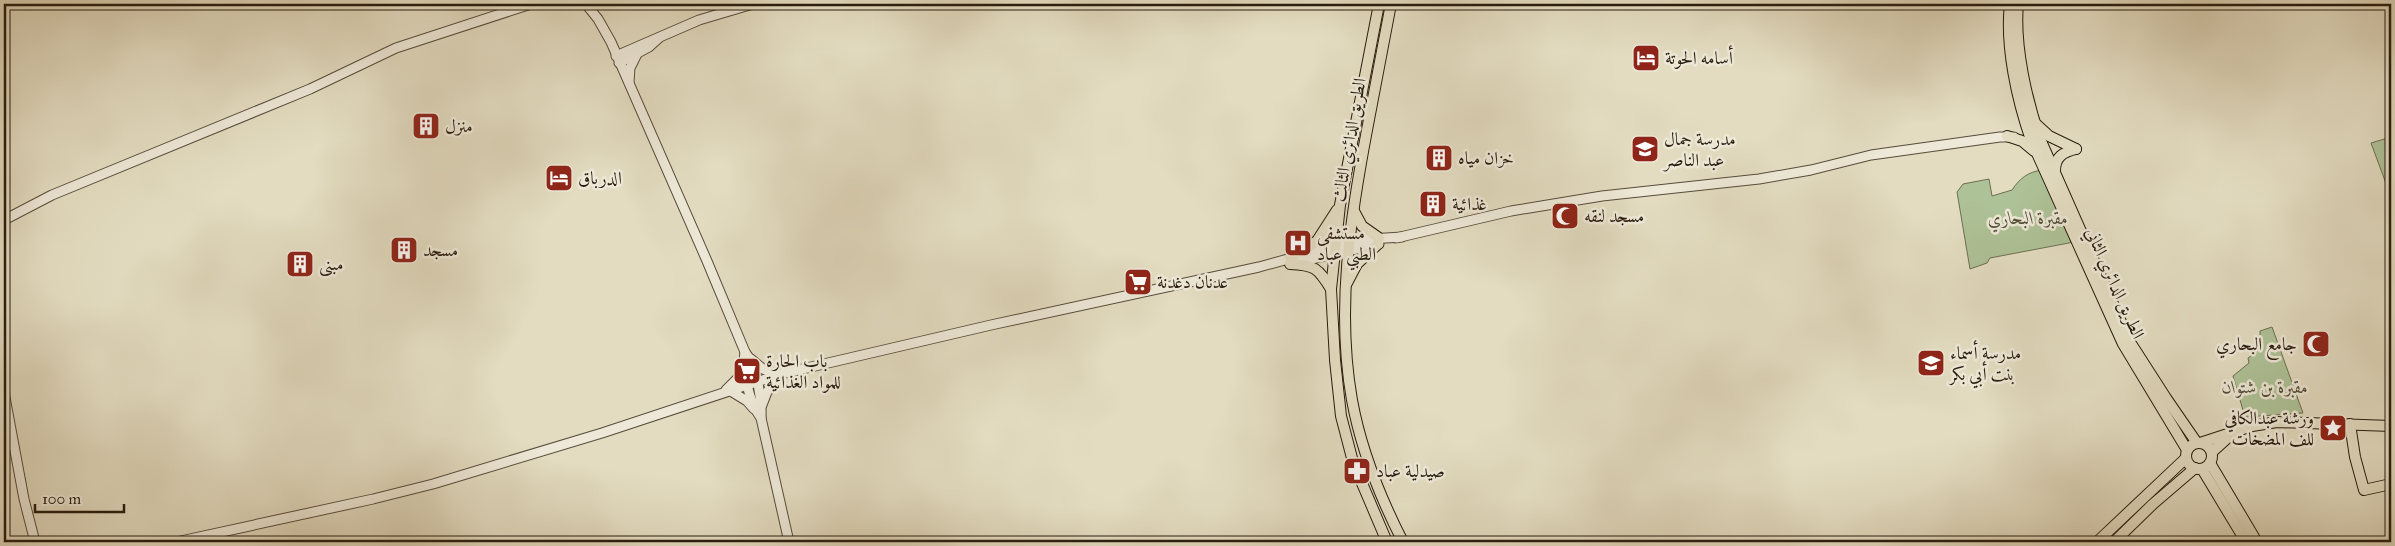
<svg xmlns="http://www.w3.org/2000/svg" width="2395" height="546" viewBox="0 0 2395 546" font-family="'IM FELL Great Primer',Amiri,serif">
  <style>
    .green { fill: #aec297; stroke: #6c6f52 }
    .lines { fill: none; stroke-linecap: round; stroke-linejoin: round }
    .minor-casing { stroke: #584c3b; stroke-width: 11 }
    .major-casing { stroke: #291c0e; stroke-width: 12 }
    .minor { stroke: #ede8d7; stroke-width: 9 }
    .major { stroke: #e3dcc1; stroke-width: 10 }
    .labels { text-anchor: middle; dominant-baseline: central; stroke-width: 5; stroke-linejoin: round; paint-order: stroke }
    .poi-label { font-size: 18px; fill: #291c0e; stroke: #ede8d7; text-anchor: start }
    .street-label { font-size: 18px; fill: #291c0e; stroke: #ede8d7 }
    .park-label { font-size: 18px; font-style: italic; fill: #514e37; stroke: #ede8d7 }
  </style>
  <rect width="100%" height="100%" fill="#e3dcc1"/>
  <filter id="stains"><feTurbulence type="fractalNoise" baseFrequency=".004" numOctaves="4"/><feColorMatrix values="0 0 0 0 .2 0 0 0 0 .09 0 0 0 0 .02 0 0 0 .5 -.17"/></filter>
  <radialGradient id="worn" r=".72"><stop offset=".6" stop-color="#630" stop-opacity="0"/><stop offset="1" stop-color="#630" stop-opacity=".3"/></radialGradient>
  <g class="green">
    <path d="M 2391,137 L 2391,197 L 2371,143 Z"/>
    <path d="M 2042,170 L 2074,242 L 1990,258 L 1987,263 L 1970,269 L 1957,192 L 1963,184 L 1989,179 L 1992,196 L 2012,190 C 2020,178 2028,172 2042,170 Z"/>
    <path d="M 2272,327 L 2303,413 L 2245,417 L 2233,376 L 2249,363 L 2248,358 L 2260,349 L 2260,331 Z"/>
  </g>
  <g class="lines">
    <defs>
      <g id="minor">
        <path d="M 586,4 L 598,19 L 611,42 L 707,261 L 745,352 C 757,367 762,398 761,418 L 789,542"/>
        <path d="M 616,56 L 699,20 L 753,4"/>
        <path d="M 619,63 L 649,47 L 659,38"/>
        <path d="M 629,82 L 630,68 L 637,54"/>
        <path d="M 4,220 L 52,195 L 310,89 L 396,48 L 531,4"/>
        <path d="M 1396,238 L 1511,211 L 1602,196 L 1759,179 L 1811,170 L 1871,155 L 2000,137 L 2014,137"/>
        <path d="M 1294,263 L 1379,244"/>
        <path d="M 745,352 C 742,372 749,402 761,418"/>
        <path d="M 751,359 L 763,369 L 778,375"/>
        <path d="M 726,390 L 738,378 L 743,364"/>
        <path d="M 729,390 L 747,401 L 754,409"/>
        <path d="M 4,392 L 24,499 L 35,542"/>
        <path d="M 762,405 L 767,392 L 781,374"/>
        <path d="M 176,542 L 373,499 L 433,484 L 602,433 L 781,374 L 991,325 L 1259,267 L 1335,246 L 1370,239 L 1402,237"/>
      </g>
      <g id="major">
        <path d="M 1379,4 L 1340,205 L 1331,289 L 1335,360 L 1341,416 L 1353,462 L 1387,542"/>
        <path d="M 1391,4 C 1383,46 1375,88 1367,130 C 1350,220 1336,309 1352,400 C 1361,450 1380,497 1403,542"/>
        <path d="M 2010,4 C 2005,46 2017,100 2031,140 L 2123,344 L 2187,450"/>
        <path d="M 2018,4 C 2014,46 2027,102 2041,141 L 2130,342 L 2166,398 L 2197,443"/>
        <path d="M 2037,125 L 2049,136 L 2076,149"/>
        <path d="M 2007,136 L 2022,141 L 2034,151"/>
        <path d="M 2055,171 C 2055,157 2063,152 2076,149"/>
        <path d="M 1354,211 L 1362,226 L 1379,238"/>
        <path d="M 1290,257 L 1317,241 L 1337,210"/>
        <path d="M 1290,264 C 1315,265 1318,268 1331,289"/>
        <path d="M 1347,283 L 1357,264 L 1378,244"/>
        <path d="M 2350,424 L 2355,457 L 2364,490 L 2391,484"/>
        <circle cx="2199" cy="456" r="13"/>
        <path d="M 2200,443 L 2252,426 L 2277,422 L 2391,426"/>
        <path d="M 2212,452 L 2232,434"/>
        <path d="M 2210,463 L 2257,542"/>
        <path d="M 2202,469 L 2246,542"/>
        <path d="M 2097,542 L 2186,458"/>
        <path d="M 2114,542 L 2153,504 L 2195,468"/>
      </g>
    </defs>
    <use href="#minor" class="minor-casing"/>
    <use href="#major" class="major-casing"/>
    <use href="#minor" class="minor"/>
    <use href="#major" class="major"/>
  </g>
  <defs>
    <symbol id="hotel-square" viewBox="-11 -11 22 22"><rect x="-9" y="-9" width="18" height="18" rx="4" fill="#8f2418" stroke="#ede8d7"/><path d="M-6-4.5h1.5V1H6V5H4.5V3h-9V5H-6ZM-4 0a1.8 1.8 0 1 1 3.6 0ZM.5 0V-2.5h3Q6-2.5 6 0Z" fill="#fff"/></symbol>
    <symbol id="building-square" viewBox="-11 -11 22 22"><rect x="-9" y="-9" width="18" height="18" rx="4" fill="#8f2418" stroke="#ede8d7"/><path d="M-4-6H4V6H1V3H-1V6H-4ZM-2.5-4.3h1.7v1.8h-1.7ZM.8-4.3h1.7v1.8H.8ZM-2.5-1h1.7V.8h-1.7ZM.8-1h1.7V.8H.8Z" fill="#fff"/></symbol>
    <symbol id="school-square" viewBox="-11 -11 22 22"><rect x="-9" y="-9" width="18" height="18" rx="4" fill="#8f2418" stroke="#ede8d7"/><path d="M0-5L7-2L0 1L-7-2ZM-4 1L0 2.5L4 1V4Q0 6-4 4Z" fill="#fff"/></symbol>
    <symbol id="mosque-square" viewBox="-11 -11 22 22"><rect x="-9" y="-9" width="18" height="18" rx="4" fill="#8f2418" stroke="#ede8d7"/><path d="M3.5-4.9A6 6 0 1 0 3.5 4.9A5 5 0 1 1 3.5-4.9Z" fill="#fff"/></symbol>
    <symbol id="hospital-square" viewBox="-11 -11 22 22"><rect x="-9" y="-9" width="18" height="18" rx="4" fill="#8f2418" stroke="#ede8d7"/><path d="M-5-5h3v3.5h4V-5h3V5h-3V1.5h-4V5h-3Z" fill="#fff"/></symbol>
    <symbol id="supermarket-square" viewBox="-11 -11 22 22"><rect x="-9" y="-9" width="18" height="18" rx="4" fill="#8f2418" stroke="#ede8d7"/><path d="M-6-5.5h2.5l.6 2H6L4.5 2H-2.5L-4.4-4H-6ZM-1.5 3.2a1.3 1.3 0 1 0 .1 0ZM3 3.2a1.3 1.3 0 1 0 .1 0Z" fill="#fff"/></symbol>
    <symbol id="sight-square" viewBox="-11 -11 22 22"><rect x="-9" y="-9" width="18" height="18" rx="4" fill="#8f2418" stroke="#ede8d7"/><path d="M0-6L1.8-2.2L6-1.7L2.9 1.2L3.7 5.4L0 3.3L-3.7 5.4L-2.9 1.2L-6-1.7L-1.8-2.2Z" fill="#fff"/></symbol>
    <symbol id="pharmacy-square" viewBox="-11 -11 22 22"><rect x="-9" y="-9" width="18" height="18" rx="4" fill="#8f2418" stroke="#ede8d7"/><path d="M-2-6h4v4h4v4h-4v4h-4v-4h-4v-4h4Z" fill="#fff"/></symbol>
  </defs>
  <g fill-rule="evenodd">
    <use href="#hotel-square" x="1630" y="42" width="32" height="32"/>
    <use href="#building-square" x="410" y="110" width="32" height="32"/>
    <use href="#school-square" x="1629" y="133" width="32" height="32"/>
    <use href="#building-square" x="1423" y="142" width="32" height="32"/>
    <use href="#hotel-square" x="543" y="162" width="32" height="32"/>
    <use href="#building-square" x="1417" y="188" width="32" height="32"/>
    <use href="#mosque-square" x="1549" y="200" width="32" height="32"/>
    <use href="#hospital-square" x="1282" y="227" width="32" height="32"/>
    <use href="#building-square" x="388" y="234" width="32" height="32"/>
    <use href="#building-square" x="284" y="248" width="32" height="32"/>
    <use href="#supermarket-square" x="1122" y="266" width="32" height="32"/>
    <use href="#mosque-square" x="2300" y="328" width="32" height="32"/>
    <use href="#school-square" x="1915" y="347" width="32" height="32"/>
    <use href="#supermarket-square" x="731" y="355" width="32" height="32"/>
    <use href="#sight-square" x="2317" y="412" width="32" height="32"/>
    <use href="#pharmacy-square" x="1341" y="455" width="32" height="32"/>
  </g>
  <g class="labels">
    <g class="poi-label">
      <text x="1665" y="58">أسامه الحوتة</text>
      <text x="445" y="126">منزل</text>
      <text x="1664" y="139">مدرسة جمال<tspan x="1664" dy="21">عبد الناصر</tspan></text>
      <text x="1458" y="158">خزان مياه</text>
      <text x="578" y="178">الدرباق</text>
      <text x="1452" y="204">غذائية</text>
      <text x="1584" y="216">مسجد لنقه</text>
      <text x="1317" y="233">مستشفى<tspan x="1317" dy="21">الطبي عباد</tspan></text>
      <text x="423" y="250">مسجد</text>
      <text x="319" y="264">مبنى</text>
      <text x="1157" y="282">عدنان دغدنة</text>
      <text x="2297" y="344" text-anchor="end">جامع البحاري</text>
      <text x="1950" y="353">مدرسة أسماء<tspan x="1950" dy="21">بنت أبي بكر</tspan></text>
      <text x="766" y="361">باب الحارة<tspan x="766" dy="21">للمواد الغذائية</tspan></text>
      <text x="2314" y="418" text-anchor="end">ورشة عبدالكافي<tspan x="2314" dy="21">للف المضخات</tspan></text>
      <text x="1376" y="471">صيدلية عباد</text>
    </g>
    <g class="street-label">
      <text transform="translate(1349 140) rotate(-80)">الطريق الدائري الثالث</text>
      <text transform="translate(2115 283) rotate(66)">الطريق الدائري الثاني</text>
    </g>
    <g class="park-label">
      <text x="2028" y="218">مقبرة البحاري</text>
      <text x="2265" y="387">مقبرة بن شتوان</text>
    </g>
  </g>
  <rect width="2395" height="546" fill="none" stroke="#e3dcc1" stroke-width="20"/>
  <rect x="5" y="5" width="2385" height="536" fill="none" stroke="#291c0e" stroke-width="2.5"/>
  <rect x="10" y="10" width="2375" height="526" fill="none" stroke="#291c0e"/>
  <path d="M35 504v8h89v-8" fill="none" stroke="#291c0e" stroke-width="2.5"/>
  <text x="42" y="504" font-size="15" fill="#291c0e" stroke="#ede8d7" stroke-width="4" paint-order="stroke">100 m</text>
  <rect width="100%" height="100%" filter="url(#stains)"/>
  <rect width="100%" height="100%" fill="url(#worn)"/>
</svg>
